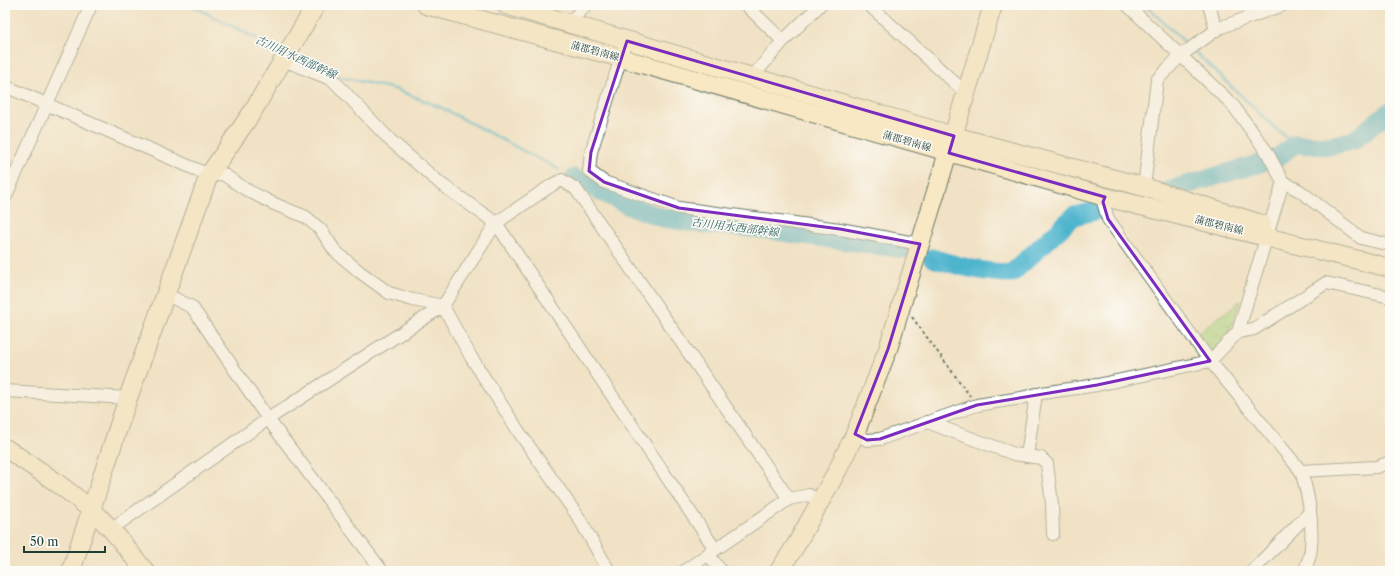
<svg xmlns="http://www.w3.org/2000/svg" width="1395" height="576" viewBox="0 0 1395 576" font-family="'Libre Caslon Text','Noto Serif JP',serif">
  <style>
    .park { fill: url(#park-tufts); stroke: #62895c }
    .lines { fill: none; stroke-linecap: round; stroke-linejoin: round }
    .stream { stroke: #4eb4cd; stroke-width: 3 }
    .river { stroke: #4eb4cd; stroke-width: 19 }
    .street-casing { stroke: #687767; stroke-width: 14 }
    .secondary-casing { stroke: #687767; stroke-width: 20 }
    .path { stroke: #687767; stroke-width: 2; stroke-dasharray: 3 3; stroke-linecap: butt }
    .street { stroke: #fff; stroke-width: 12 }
    .secondary { stroke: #f8e8c3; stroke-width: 18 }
    .marked { fill: none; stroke: #7b2cbf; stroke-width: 3; stroke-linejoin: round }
    .labels { text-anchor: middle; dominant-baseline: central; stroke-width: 3; stroke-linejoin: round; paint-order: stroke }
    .street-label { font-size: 10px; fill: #1f3d34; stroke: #fdfcf7 }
    .water-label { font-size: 11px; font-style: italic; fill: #2d6162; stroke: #fdfcf7 }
  </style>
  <defs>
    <pattern id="park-tufts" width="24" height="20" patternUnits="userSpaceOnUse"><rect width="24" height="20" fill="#a4d583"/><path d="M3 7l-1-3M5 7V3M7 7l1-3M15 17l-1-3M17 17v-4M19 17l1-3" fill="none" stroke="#85ae6c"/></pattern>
  </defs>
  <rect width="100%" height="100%" fill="#fdfcf7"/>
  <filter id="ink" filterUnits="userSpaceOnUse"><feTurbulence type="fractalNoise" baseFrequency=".025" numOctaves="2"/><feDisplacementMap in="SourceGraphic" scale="8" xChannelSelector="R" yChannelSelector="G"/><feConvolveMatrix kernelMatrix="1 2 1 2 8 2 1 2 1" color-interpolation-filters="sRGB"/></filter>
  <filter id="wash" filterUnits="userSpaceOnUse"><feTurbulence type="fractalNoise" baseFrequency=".012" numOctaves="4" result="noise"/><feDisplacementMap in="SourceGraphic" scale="16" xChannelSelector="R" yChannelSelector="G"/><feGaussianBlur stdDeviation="0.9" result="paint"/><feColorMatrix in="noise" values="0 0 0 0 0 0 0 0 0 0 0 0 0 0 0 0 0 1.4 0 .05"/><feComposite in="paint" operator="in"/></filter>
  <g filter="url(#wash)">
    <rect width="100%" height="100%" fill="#f1e2c5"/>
    <path class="park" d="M 1241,300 L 1226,341 L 1210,354 L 1197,334 Z"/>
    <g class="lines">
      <g class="stream">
        <path d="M 190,5 L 282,51"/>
        <path d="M 1145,5 L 1189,46"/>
        <path d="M 1193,50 L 1275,128 L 1295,144"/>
        <path d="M 336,76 L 395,89 L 442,108 L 558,169"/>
      </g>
      <g class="river">
        <path d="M 1278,157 L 1295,144 L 1329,146 L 1354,140 L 1390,111"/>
        <path d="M 574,178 L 629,206 L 663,218 L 709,225 L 761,229 L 904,249"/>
        <path d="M 1169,190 L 1261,163"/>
        <path d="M 932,258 C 958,266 984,273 1012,273 L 1074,216 L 1099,210"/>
      </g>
    </g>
  </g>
  <g filter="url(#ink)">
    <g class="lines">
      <defs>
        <g id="street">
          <path d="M 746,5 L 783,41"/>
          <path d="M 869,5 L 966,93"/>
          <path d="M 1127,5 L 1232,104 L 1267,152 L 1283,182 L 1300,191 L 1361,238 L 1390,245"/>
          <path d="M 1209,5 L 1216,30"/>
          <path d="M 569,23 L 586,5"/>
          <path d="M 623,51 L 591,152 L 589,171 L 604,182 L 679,208 L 840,229 L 920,244"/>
          <path d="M 283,60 L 333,80 L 390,140 L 441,184 L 496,223 L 715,549"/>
          <path d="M 753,76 L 783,41 L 820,5"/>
          <path d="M 5,86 L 209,175 L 223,174 L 245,189 L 272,203 L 306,217 L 321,230 L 335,251 L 360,272 L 389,293 L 413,300 L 443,306"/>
          <path d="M 1144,187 L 1157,80 L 1180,56 L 1219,28 L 1283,5"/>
          <path d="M 1105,197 L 1103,202 L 1108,219 L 1210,361 L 1301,471 C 1309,496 1313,521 1311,547 C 1311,555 1307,563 1305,571"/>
          <path d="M 5,198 L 91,5"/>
          <path d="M 165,294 L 192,307 L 268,419 L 382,571"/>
          <path d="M 443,306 L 471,357 L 519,432 L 579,518 L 609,571"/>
          <path d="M 1238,332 L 1283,182"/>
          <path d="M 5,391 L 128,398"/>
          <path d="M 927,422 L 1014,454 L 1041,458 L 1047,464 L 1052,504 L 1053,534"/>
          <path d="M 855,434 L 867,440 L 880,439 L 977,405 L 1021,398 L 1042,393 L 1097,385 L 1210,361 L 1238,332 L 1254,329 L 1326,283 L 1390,297"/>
          <path d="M 1027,456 L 1036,394"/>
          <path d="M 1301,471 L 1377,467 L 1390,462"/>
          <path d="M 111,529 L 268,419 L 443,306 L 496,223 L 552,185 L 562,180 L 576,189 L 789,499"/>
          <path d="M 708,554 L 721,571"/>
          <path d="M 684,571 L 789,499 L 809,495 L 820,501"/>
          <path d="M 1252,571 L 1310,512"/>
        </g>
        <g id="secondary">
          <path d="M 426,5 L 621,58 L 1105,197 L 1390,268"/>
          <path d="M 506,5 L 954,136 L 1144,187 L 1262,224"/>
          <path d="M 5,448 C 42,472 79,496 110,528 C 122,541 133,557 145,571"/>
          <path d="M 71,571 L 128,398 L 209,175 L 251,114 L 316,5"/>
          <path d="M 779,571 L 796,545 L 837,471 L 855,434 L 888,349 L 993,5"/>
        </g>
      </defs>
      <use href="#street" class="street-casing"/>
      <use href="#secondary" class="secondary-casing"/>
      <path class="path" d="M 912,317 L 970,396"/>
      <use href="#street" class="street"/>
      <use href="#secondary" class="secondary"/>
    </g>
  </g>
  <path d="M0 0H1395V576H0ZM 627,41 L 954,136 L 949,153 L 1105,197 L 1103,202 L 1108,219 L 1210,361 L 1097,385 L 977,405 L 880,439 L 867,440 L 855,434 L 888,349 L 920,244 L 840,229 L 679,208 L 604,182 L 589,171 L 591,152 Z" fill="#f1e2c5" fill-opacity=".55" fill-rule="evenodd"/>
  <path class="marked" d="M 627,41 L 954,136 L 949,153 L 1105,197 L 1103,202 L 1108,219 L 1210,361 L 1097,385 L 977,405 L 880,439 L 867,440 L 855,434 L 888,349 L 920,244 L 840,229 L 679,208 L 604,182 L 589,171 L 591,152 Z"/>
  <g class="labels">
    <g class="street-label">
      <text transform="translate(595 51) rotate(15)">蒲郡碧南線</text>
      <text transform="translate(907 141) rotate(16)">蒲郡碧南線</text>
      <text transform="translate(1219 225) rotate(14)">蒲郡碧南線</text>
    </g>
    <g class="water-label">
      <text transform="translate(296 57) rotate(25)">古川用水西部幹線</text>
      <text transform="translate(735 227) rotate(7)">古川用水西部幹線</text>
    </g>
  </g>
  <rect width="1395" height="576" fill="none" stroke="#fdfcf7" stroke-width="20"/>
  <path d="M24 546v6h81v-6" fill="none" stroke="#1f3d34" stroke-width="2"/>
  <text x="30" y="546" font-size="12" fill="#1f3d34" stroke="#fdfcf7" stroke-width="3" paint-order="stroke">50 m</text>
</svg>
